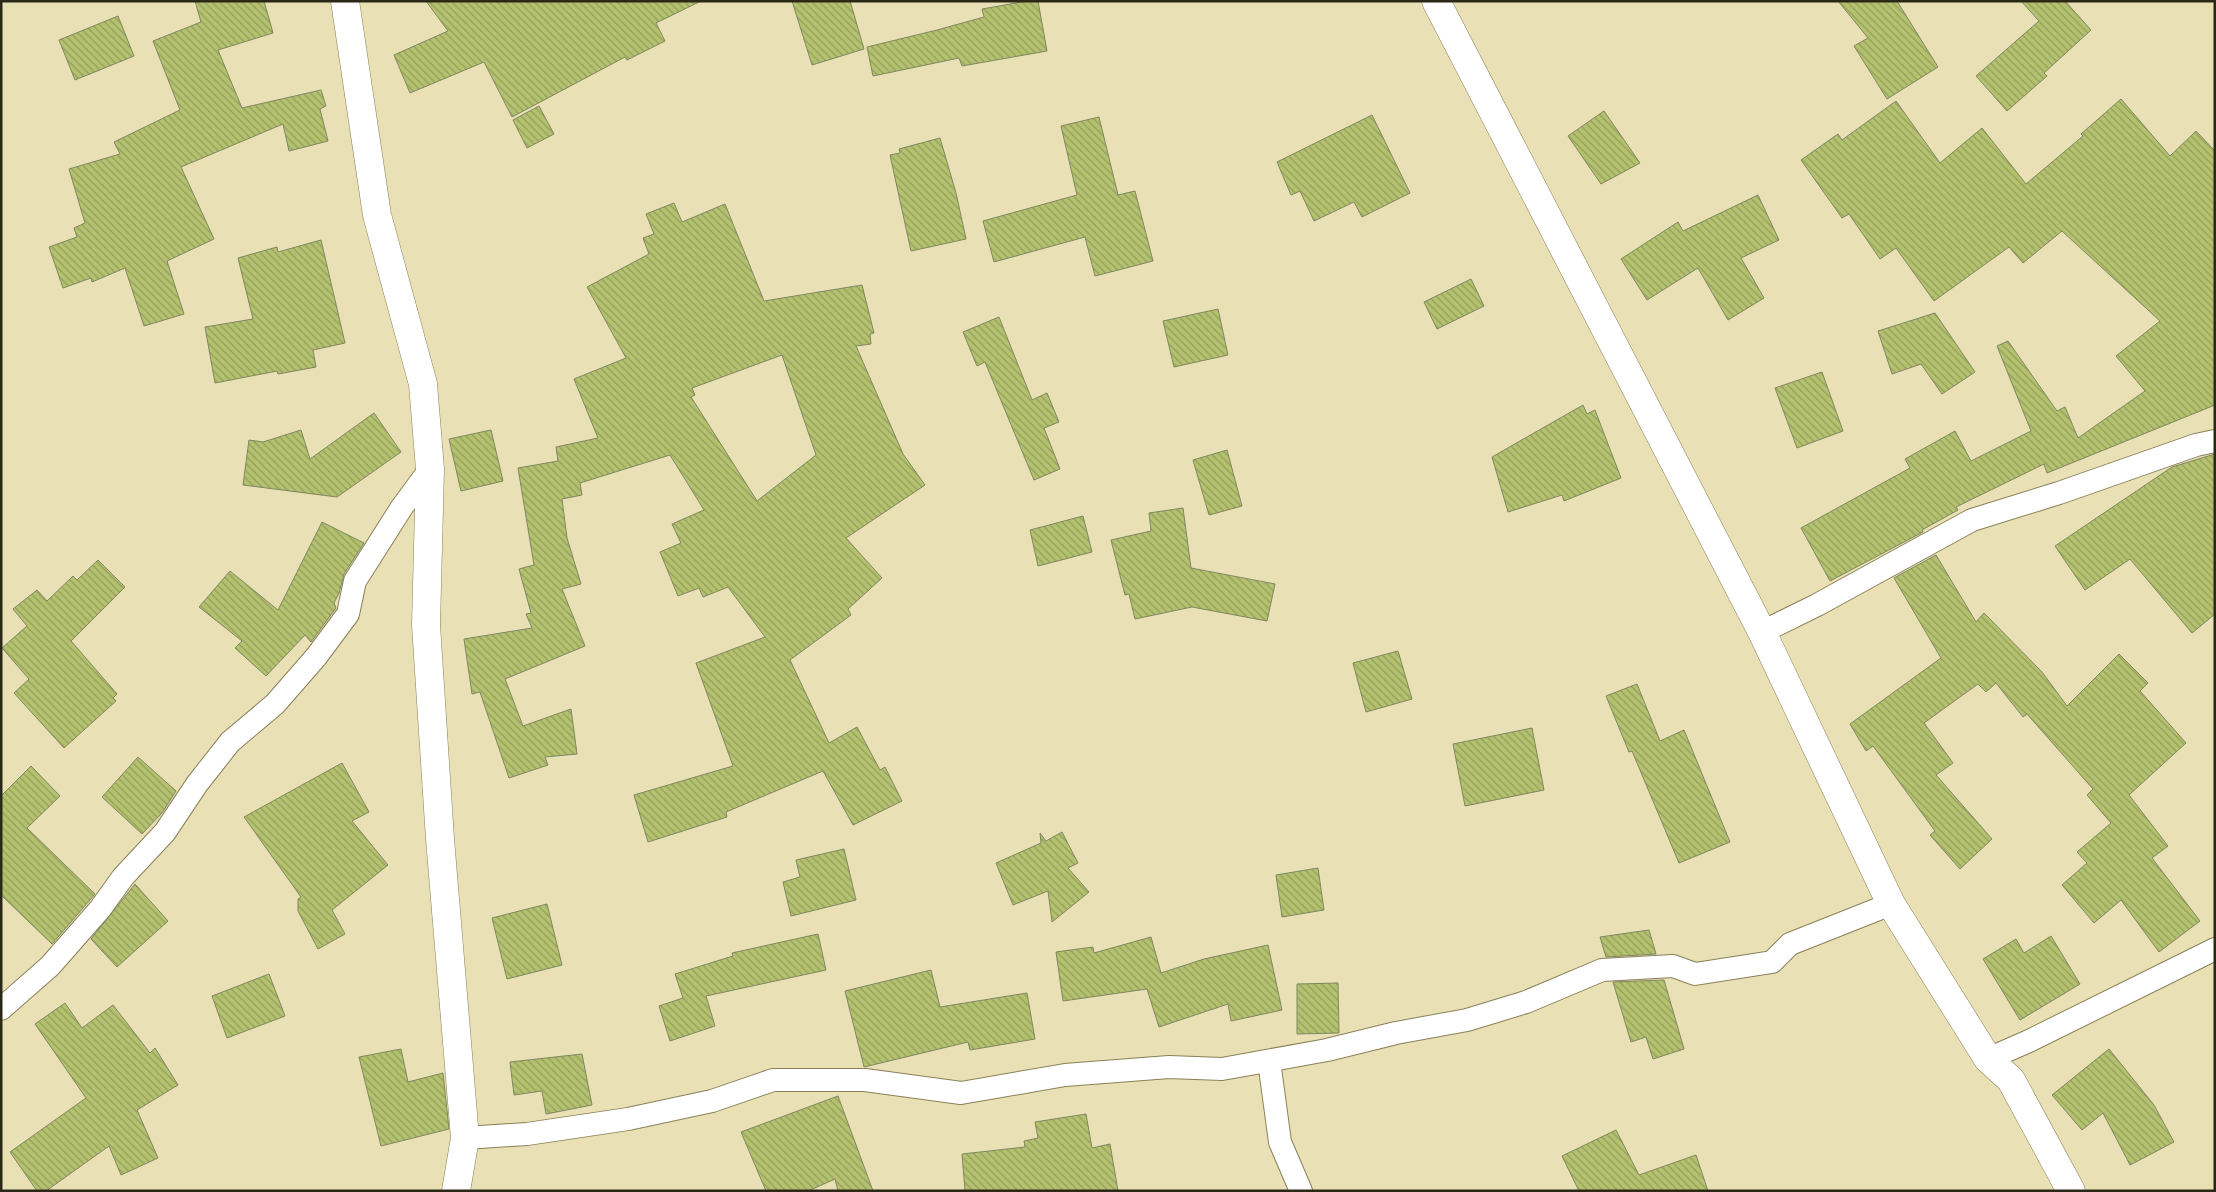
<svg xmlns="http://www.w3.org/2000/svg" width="2216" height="1192" viewBox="0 0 2216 1192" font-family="'PT Sans Narrow',sans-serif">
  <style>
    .building { fill: url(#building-back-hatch); stroke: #808760; fill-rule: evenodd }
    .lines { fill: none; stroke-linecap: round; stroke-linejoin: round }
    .service-casing { stroke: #898058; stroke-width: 24 }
    .minor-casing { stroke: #898058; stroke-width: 29 }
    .service { stroke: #fff; stroke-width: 22 }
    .minor { stroke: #fff; stroke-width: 28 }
  </style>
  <defs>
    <pattern id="building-back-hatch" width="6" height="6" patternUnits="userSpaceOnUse" patternTransform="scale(1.25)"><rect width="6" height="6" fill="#b4c26f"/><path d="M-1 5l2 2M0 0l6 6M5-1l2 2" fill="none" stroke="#939e5a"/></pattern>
  </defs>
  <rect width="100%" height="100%" fill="#e9e0b5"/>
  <g class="building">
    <path d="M 195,1 L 264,1 L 273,33 L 218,50 L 242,108 L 321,90 L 326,106 L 320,109 L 328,141 L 289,151 L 283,124 L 181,167 L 214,239 L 167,261 L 184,314 L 144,326 L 125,268 L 92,282 L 91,278 L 63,288 L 49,247 L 77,237 L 74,228 L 85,223 L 69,169 L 120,154 L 114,142 L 180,110 L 153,41 L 201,22 Z"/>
    <path d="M 426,1 L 701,1 L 656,23 L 665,41 L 627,60 L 625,57 L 512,117 L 484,62 L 410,93 L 394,55 L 448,31 Z"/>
    <path d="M 792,1 L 850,1 L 864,49 L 812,65 Z"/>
    <path d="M 1027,1 L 1038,1 L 1047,51 L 962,66 L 959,58 L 873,76 L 867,47 L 937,30 L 984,17 L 982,9 Z"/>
    <path d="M 1838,1 L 1897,1 L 1938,67 L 1887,99 L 1854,46 L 1868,38 Z"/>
    <path d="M 2021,1 L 2065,1 L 2091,30 L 2044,73 L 2047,76 L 2007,111 L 1976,76 L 2039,21 Z"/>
    <path d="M 118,16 L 134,56 L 75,80 L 59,40 Z"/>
    <path d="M 2121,99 L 2170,156 L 2196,131 L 2215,151 L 2215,405 L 2047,473 L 2044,464 L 1956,507 L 1958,510 L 1922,530 L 1923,532 L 1830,581 L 1801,528 L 1910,468 L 1905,459 L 1955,431 L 1971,461 L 2031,431 L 1997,346 L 2008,341 L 2057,411 L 2065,407 L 2078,438 L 2145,391 L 2116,356 L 2160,321 L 2062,231 L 2023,263 L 2009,247 L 1934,301 L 1896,248 L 1880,259 L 1849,214 L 1842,218 L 1801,160 L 1838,134 L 1842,140 L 1896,101 L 1940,163 L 1982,128 L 2026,184 L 2083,136 L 2081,134 Z"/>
    <path d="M 539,106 L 554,134 L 527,148 L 513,120 Z"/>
    <path d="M 1604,111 L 1640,163 L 1601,184 L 1568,136 Z"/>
    <path d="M 1372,115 L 1410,193 L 1362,217 L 1354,202 L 1314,221 L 1300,191 L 1291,195 L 1277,162 Z"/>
    <path d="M 1099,117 L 1118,195 L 1135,191 L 1153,261 L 1095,276 L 1085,237 L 994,262 L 983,221 L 1077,195 L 1061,126 Z"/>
    <path d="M 940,138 L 956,193 L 966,239 L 911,251 L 890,155 L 900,153 L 899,149 Z"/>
    <path d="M 1758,195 L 1779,240 L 1741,258 L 1764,298 L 1728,320 L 1698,268 L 1647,300 L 1621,259 L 1678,222 L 1683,231 Z"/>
    <path d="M 674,203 L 682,222 L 725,204 L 764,301 L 862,285 L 874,333 L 870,334 L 871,344 L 856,346 L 903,454 L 925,485 L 846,538 L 882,578 L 848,609 L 851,615 L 790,660 L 829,743 L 857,727 L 880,770 L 885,767 L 902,801 L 853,825 L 823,771 L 726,812 L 727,817 L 648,842 L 634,795 L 733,766 L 696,663 L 765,637 L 728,587 L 703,597 L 699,588 L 678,596 L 660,552 L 681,543 L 672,524 L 704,510 L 670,455 L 580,483 L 582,495 L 562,499 L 567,538 L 581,584 L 562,589 L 585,646 L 505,679 L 523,726 L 571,709 L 577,754 L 545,757 L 548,765 L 509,778 L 480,692 L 472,694 L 464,639 L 532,628 L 526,614 L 531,613 L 519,569 L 534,565 L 518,468 L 558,461 L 556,447 L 598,438 L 574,379 L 626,358 L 587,287 L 649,254 L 643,238 L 654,234 L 646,214 ZM 782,355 L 816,455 L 757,501 L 691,397 L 695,395 L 692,388 Z"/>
    <path d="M 321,240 L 345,343 L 313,350 L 316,367 L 278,374 L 277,371 L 215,383 L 205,327 L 253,319 L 238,258 L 277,247 L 278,252 Z"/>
    <path d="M 1471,279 L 1484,306 L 1437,329 L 1424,302 Z"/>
    <path d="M 1218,309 L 1228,355 L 1174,367 L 1163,321 Z"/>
    <path d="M 1935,313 L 1975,372 L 1942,394 L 1921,364 L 1892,374 L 1878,331 Z"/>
    <path d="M 999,317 L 1032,400 L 1047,393 L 1059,422 L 1044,428 L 1060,469 L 1034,480 L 985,362 L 977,366 L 963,332 Z"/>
    <path d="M 1822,372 L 1843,431 L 1797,448 L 1775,388 Z"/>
    <path d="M 1583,405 L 1587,414 L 1595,410 L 1621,478 L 1564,501 L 1562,495 L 1508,512 L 1492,457 Z"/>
    <path d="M 374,413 L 401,452 L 337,497 L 243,485 L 249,440 L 263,442 L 301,430 L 310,459 Z"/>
    <path d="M 491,430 L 503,481 L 461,491 L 449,439 Z"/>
    <path d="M 1227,450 L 1242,506 L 1209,515 L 1193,460 Z"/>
    <path d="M 2215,454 L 2215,614 L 2192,633 L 2130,559 L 2085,590 L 2055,546 L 2172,467 Z"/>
    <path d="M 1183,508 L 1191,568 L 1275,584 L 1267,621 L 1192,607 L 1135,619 L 1129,594 L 1125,595 L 1111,540 L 1151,531 L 1149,513 Z"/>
    <path d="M 1083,516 L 1092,552 L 1038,566 L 1030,530 Z"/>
    <path d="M 322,522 L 364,543 L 344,574 L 339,593 L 334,603 L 336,608 L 311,642 L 305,635 L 266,676 L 235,648 L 242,641 L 199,607 L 230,571 L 278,610 Z"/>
    <path d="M 1936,555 L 1976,622 L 1984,613 L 2042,672 L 2067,706 L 2119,654 L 2148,683 L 2140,691 L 2186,743 L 2129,795 L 2168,846 L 2152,858 L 2200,921 L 2159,952 L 2121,900 L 2094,923 L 2062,885 L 2087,863 L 2077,852 L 2111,823 L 2087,795 L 2093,789 L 2027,714 L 2023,717 L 1996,683 L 1986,692 L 1978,684 L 1924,723 L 1953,763 L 1936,775 L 1992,839 L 1960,869 L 1930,835 L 1935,831 L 1873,746 L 1866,751 L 1850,724 L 1941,658 L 1894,578 Z"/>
    <path d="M 98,560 L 125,587 L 71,641 L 117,694 L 113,698 L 116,701 L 64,748 L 14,693 L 29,679 L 2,648 L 27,626 L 13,609 L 37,590 L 47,601 L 73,576 L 77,580 Z"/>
    <path d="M 1398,651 L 1412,699 L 1366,712 L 1353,663 Z"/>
    <path d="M 1637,684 L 1660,741 L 1684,730 L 1730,842 L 1679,863 L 1632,751 L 1629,752 L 1606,696 Z"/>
    <path d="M 1532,728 L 1544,790 L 1465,806 L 1453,744 Z"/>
    <path d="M 138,757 L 176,791 L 162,813 L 142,834 L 102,797 Z"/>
    <path d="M 342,763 L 369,812 L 352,821 L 388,865 L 332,910 L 345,934 L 318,949 L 298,911 L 298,899 L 301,897 L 244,817 Z"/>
    <path d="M 31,766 L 60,796 L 27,828 L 95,894 L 52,944 L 1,895 L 1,796 Z"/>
    <path d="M 1062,832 L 1078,863 L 1068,868 L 1089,892 L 1052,922 L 1048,891 L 1013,905 L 996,863 L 1041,843 L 1040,833 L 1046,841 Z"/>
    <path d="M 844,849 L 856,900 L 791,916 L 783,882 L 800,877 L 796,860 Z"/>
    <path d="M 1318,868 L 1324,910 L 1282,917 L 1276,875 Z"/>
    <path d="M 135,884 L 168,921 L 117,967 L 91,939 Z"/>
    <path d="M 547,904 L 562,965 L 507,979 L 492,918 Z"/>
    <path d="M 1649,930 L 1656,954 L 1606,957 L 1600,937 Z"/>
    <path d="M 818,934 L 826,970 L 706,996 L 715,1026 L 670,1041 L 659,1006 L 683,998 L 675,974 L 733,956 L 732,953 Z"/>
    <path d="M 2051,936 L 2080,984 L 2020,1020 L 1983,959 L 2016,939 L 2024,953 Z"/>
    <path d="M 1151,937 L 1161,973 L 1204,959 L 1268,945 L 1282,1010 L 1231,1021 L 1228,1004 L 1159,1027 L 1147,989 L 1063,1001 L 1056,952 L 1093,947 L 1094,953 Z"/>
    <path d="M 931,970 L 940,1007 L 1027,993 L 1035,1039 L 970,1050 L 968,1042 L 864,1067 L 845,991 Z"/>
    <path d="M 269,974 L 285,1016 L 227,1038 L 212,996 Z"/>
    <path d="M 1664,980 L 1684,1049 L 1653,1059 L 1646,1037 L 1631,1042 L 1613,982 Z"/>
    <path d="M 1338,983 L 1339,1033 L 1297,1034 L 1297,984 Z"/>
    <path d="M 65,1003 L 82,1028 L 113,1005 L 150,1053 L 155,1048 L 178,1085 L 137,1110 L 158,1158 L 121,1175 L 109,1146 L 46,1191 L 37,1191 L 10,1152 L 86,1098 L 35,1024 Z"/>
    <path d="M 401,1049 L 408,1082 L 443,1073 L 449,1129 L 381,1146 L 359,1057 Z"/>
    <path d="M 2109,1049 L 2154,1105 L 2174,1142 L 2130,1165 L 2103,1113 L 2082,1130 L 2052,1095 Z"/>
    <path d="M 582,1054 L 592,1105 L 546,1114 L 542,1091 L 514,1095 L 510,1062 Z"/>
    <path d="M 838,1096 L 873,1191 L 838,1191 L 835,1179 L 808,1191 L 766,1191 L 741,1132 Z"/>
    <path d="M 1086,1114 L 1092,1148 L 1110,1144 L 1118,1191 L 965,1191 L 962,1154 L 1025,1147 L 1024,1141 L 1038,1138 L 1035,1122 Z"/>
    <path d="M 1616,1130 L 1639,1175 L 1696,1155 L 1708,1191 L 1579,1191 L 1562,1156 Z"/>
  </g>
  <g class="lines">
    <defs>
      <g id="service">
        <path d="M 1762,632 L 1817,605 L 1972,520 L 2059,493 L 2196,445 L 2215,441"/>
        <path d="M 1,1009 L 50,966 L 100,909 L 123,877 L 165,832 L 197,784 L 230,742 L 275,704 L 316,657 L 348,614 L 355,581 L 402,507 L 430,469"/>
        <path d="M 1988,1059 L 2029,1041 L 2215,949"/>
        <path d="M 1269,1061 L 1280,1142 L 1301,1191"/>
        <path d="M 465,1138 L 527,1134 L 628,1119 L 712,1101 L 773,1080 L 865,1080 L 961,1093 L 1065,1075 L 1169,1067 L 1222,1069 L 1327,1050 L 1396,1033 L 1467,1020 L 1526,1002 L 1602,970 L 1673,966 L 1695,974 L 1772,962 L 1790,944 L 1891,904"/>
      </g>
      <g id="minor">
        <path d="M 345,1 L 377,215 L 423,384 L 430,469 L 426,625 L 440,839 L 465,1138 L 456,1191"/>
        <path d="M 1436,1 L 1762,632 L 1891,904 L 1988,1059 L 2011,1080 L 2071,1191"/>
      </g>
    </defs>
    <use href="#service" class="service-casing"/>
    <use href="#minor" class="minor-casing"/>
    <use href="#service" class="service"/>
    <use href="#minor" class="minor"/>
  </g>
  <rect width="2216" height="1192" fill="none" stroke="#2b2817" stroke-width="5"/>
</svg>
